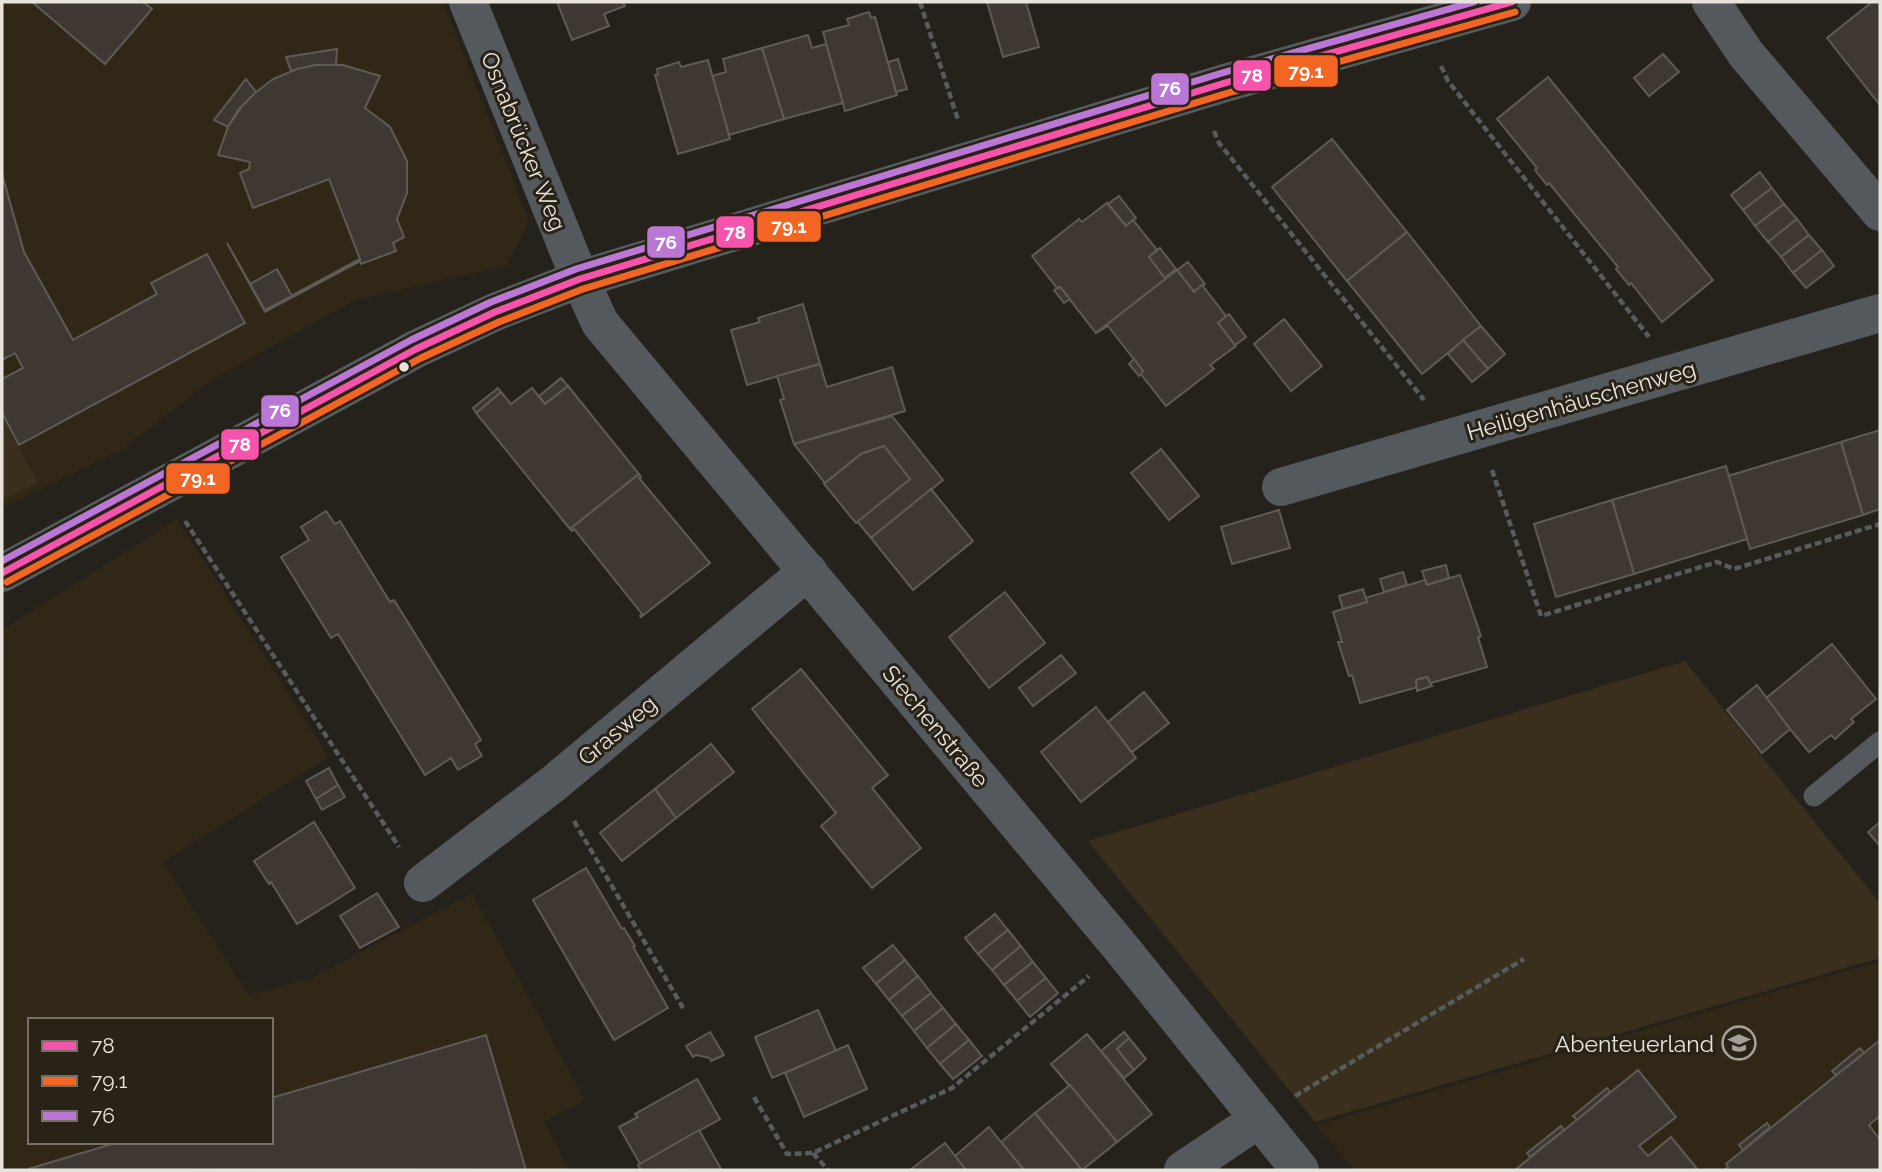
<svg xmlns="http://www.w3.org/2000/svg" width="1882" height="1172" viewBox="0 0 1882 1172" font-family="Raleway,sans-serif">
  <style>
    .built { fill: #302717; fill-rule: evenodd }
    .green { fill: #3a2f1c }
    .building { fill: #3f3832; stroke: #5e5a55; stroke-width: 2 }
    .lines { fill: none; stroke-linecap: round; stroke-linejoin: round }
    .path { stroke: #585b5c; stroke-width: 4.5; stroke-dasharray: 7 3.5; stroke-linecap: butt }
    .service { stroke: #53595d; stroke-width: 21 }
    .minor { stroke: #53595d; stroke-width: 38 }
    .secondary { stroke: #555c5f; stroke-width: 38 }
    .bus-1-casing { stroke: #292217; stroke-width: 12 }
    .bus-2-casing { stroke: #292217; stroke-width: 12 }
    .bus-3-casing { stroke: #292217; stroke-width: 12 }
    .bus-1 { stroke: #f653ac; stroke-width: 7 }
    .bus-2 { stroke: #f26522; stroke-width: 7 }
    .bus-3 { stroke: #ba77d6; stroke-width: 7 }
    .bus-dot { fill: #e8e3db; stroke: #292217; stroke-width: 2.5 }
    .labels { text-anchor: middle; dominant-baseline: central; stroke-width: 6; stroke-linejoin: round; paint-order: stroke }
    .street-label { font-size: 23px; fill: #e8e3db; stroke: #292217 }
    .poi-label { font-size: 23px; fill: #e8e3db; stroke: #292217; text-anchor: end }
    .line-badge { stroke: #292217; stroke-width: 2.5 }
    .badge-label { font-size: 19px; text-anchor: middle; font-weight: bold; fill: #fff }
  </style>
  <rect width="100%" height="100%" fill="#25211b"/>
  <g class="built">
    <path d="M 2,2 L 443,2 L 529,221 L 506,266 L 356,300 L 212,380 L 120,451 L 2,508 Z"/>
    <path d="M 177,519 L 329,757 L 163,862 L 249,995 L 312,978 L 472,893 L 585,1100 L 544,1122 L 570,1170 L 2,1170 L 2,630 ZM 30,1020 L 271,1020 L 271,1142 L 30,1142 Z"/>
    <path d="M 1880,961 L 1880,1170 L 1353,1170 L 1317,1125 Z"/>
  </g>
  <g class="green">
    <path d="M 2,416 L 38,483 L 2,500 Z"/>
    <path d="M 1685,661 L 1880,903 L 1880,958 L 1315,1122 L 1088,841 Z"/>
  </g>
  <g class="building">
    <path d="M 32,2 L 143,2 L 152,9 L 105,64 Z"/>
    <path d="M 557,2 L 623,2 L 625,6 L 604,14 L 609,26 L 572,40 Z"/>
    <path d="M 987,2 L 1026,2 L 1039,47 L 1003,57 Z"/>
    <path d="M 1872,2 L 1880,2 L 1880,105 L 1827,38 Z"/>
    <path d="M 869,12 L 871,18 L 875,17 L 897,95 L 845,111 L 823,32 L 849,25 L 847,19 Z"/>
    <path d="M 808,35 L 812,48 L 826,44 L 843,103 L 784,119 L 762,48 Z"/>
    <path d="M 762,48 L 784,119 L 729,135 L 712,76 L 726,72 L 723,59 Z"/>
    <path d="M 337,49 L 336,65 L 316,65 L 291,71 L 286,57 Z"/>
    <path d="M 1663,54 L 1679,72 L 1649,96 L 1634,78 Z"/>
    <path d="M 898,59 L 907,89 L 896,92 L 888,62 Z"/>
    <path d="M 708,60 L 730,139 L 678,154 L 655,75 L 658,74 L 657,69 L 679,62 L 681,67 Z"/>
    <path d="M 316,65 L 343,65 L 380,76 L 365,108 L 390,127 L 407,161 L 407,193 L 397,219 L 404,237 L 393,243 L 396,251 L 361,264 L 360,261 L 265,312 L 227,243 L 265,310 L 360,259 L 329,179 L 253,208 L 240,173 L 249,169 L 250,162 L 218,155 L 228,127 L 246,100 L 273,79 L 297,69 Z"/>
    <path d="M 1548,77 L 1713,280 L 1662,322 L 1631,283 L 1629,285 L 1616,269 L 1618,267 L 1549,183 L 1547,185 L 1535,170 L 1537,168 L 1497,119 Z"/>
    <path d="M 246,79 L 256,92 L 238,110 L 228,127 L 214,120 Z"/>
    <path d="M 1332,139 L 1407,232 L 1347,281 L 1272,187 Z"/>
    <path d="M 1760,172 L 1772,188 L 1743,210 L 1731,195 Z"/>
    <path d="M 2,174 L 24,252 L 73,340 L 157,294 L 151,283 L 207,254 L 245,323 L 19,445 L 2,413 L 2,379 L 23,368 L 15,353 L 2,360 Z"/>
    <path d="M 1772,188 L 1784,204 L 1755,226 L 1743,210 Z"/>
    <path d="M 1119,196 L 1136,218 L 1126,226 L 1108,204 Z"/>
    <path d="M 1107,203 L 1126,226 L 1133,220 L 1157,250 L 1149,257 L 1165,278 L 1177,270 L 1096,333 L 1060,287 L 1057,288 L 1032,256 L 1079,219 L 1082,222 Z"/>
    <path d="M 1784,204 L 1797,219 L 1768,242 L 1755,226 Z"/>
    <path d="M 1797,219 L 1809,235 L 1781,257 L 1768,242 Z"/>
    <path d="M 1407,232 L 1481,326 L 1422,374 L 1347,281 Z"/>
    <path d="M 1809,235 L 1822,250 L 1793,273 L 1781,257 Z"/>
    <path d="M 1160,248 L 1176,269 L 1165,278 L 1149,257 Z"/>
    <path d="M 1822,250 L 1834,266 L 1806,288 L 1793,273 Z"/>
    <path d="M 1188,262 L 1205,284 L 1194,292 L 1177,270 Z"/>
    <path d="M 277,269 L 292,296 L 265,310 L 250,284 Z"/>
    <path d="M 1177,270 L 1194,292 L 1202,285 L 1226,316 L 1218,323 L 1236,346 L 1210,365 L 1214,369 L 1166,406 L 1140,373 L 1143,371 L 1108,326 L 1096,333 Z"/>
    <path d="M 1060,287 L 1070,299 L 1064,303 L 1054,290 Z"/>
    <path d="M 803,304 L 820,364 L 747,385 L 731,330 L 760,322 L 758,318 Z"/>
    <path d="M 1229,314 L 1246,337 L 1235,345 L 1218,323 Z"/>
    <path d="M 1284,319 L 1322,366 L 1291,391 L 1254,344 Z"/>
    <path d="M 1481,326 L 1505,354 L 1488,369 L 1463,340 Z"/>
    <path d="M 1463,340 L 1488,369 L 1472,382 L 1448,354 Z"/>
    <path d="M 1134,359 L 1143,371 L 1139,376 L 1129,364 Z"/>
    <path d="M 820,364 L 827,387 L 892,367 L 905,411 L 794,444 L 780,400 L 784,399 L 777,376 Z"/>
    <path d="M 561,378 L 568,386 L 545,404 L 539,396 Z"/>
    <path d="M 568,386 L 639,474 L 570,529 L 476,413 L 501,392 L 511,404 L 532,388 L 545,404 Z"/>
    <path d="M 498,388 L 501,392 L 476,413 L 473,408 Z"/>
    <path d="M 892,416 L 943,480 L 871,538 L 857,521 L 910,479 L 884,446 L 861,454 L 825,483 L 794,444 Z"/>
    <path d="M 1880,430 L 1880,509 L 1863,515 L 1841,442 Z"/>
    <path d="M 1841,442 L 1863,515 L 1750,549 L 1728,476 Z"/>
    <path d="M 884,446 L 910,479 L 856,523 L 824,484 L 861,454 Z"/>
    <path d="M 1161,449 L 1199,496 L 1169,520 L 1131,473 Z"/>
    <path d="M 1726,466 L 1747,539 L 1634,574 L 1612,500 Z"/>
    <path d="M 639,474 L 641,477 L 639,478 L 710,563 L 641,617 L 640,616 L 642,614 L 574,529 L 572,531 L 570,529 Z"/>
    <path d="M 931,489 L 973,541 L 913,590 L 871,538 Z"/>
    <path d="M 1612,500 L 1634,574 L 1556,597 L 1534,524 Z"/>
    <path d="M 1279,510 L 1290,548 L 1232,564 L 1221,527 Z"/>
    <path d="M 326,511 L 335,524 L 340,521 L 390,602 L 394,600 L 481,740 L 475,744 L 482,756 L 458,770 L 451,758 L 425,775 L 338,634 L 331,638 L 281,557 L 309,540 L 301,527 Z"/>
    <path d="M 1446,565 L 1449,578 L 1427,585 L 1422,571 Z"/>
    <path d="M 1403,572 L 1407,585 L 1384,592 L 1380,579 Z"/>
    <path d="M 1460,575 L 1481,636 L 1478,637 L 1487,667 L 1431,683 L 1429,683 L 1427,677 L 1416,680 L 1418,687 L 1360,703 L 1352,675 L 1349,676 L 1338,642 L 1342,642 L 1333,612 L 1367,602 L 1365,598 L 1425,580 L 1427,585 Z"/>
    <path d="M 1363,589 L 1367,602 L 1343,609 L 1339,596 Z"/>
    <path d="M 1005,592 L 1045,643 L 989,688 L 949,637 Z"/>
    <path d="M 1832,644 L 1876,699 L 1851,719 L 1854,722 L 1835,739 L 1831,735 L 1809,752 L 1765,699 Z"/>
    <path d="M 1061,655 L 1076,673 L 1033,706 L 1019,688 Z"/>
    <path d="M 801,669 L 888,775 L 872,788 L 921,848 L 872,888 L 821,826 L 836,813 L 752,709 Z"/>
    <path d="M 1427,677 L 1432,686 L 1417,691 L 1416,680 Z"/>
    <path d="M 1757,685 L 1790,729 L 1762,753 L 1727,710 Z"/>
    <path d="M 1144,692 L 1169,723 L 1132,752 L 1108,722 Z"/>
    <path d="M 1096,707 L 1136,758 L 1081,802 L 1041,752 Z"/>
    <path d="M 711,744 L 734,772 L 676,818 L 655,789 Z"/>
    <path d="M 329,768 L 338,785 L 316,799 L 306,781 Z"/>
    <path d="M 338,785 L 345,797 L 322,810 L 316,799 Z"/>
    <path d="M 655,789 L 676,818 L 622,861 L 600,833 Z"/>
    <path d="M 314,822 L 355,888 L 297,924 L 271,882 L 269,884 L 254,861 Z"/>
    <path d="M 1880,822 L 1880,846 L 1868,832 Z"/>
    <path d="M 586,868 L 622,929 L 624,928 L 635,946 L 633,947 L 668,1008 L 614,1040 L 533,900 Z"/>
    <path d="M 377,893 L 399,927 L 360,948 L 340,916 Z"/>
    <path d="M 995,914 L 1008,930 L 978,954 L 965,938 Z"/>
    <path d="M 1008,930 L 1021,946 L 992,970 L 978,954 Z"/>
    <path d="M 893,945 L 905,960 L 876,984 L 863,968 Z"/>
    <path d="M 1021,946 L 1033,962 L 1004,985 L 992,970 Z"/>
    <path d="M 905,960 L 918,976 L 889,1000 L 876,984 Z"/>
    <path d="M 1033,962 L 1046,978 L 1017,1001 L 1004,985 Z"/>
    <path d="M 918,976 L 931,993 L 902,1016 L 889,1000 Z"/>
    <path d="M 1046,978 L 1058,993 L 1030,1017 L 1017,1001 Z"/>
    <path d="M 931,993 L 943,1008 L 914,1031 L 902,1016 Z"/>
    <path d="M 943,1008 L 956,1024 L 927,1048 L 914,1031 Z"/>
    <path d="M 818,1010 L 836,1051 L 772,1078 L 755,1037 Z"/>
    <path d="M 956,1024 L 969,1040 L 940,1064 L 927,1048 Z"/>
    <path d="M 710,1032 L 724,1055 L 711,1061 L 710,1058 L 696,1055 L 693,1057 L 686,1046 Z"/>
    <path d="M 1124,1032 L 1129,1038 L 1117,1049 L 1134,1070 L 1124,1078 L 1101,1051 Z"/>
    <path d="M 1087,1034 L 1152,1114 L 1117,1142 L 1051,1064 Z"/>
    <path d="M 486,1035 L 526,1170 L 28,1169 L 119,1142 L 271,1142 L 271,1098 Z"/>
    <path d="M 1129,1038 L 1146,1059 L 1134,1070 L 1117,1049 Z"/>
    <path d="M 969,1040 L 982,1056 L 953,1079 L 940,1064 Z"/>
    <path d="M 1880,1040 L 1880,1116 L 1869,1125 L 1880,1140 L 1880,1170 L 1724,1170 L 1728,1167 L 1726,1164 Z"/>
    <path d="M 848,1045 L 867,1089 L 804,1117 L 785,1073 Z"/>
    <path d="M 1860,1048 L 1864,1053 L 1836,1075 L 1832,1071 Z"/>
    <path d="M 1638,1070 L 1676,1117 L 1639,1146 L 1648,1156 L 1671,1137 L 1698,1170 L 1515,1170 Z"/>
    <path d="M 697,1079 L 720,1119 L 640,1164 L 619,1127 L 638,1117 L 635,1114 Z"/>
    <path d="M 1070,1085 L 1117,1142 L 1082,1170 L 1035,1113 Z"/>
    <path d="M 1607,1088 L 1610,1092 L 1577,1120 L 1573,1116 Z"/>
    <path d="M 1035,1113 L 1082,1170 L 1024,1170 L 1001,1142 Z"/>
    <path d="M 1767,1123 L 1770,1127 L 1743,1150 L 1739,1145 Z"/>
    <path d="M 1561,1126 L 1564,1130 L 1530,1157 L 1527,1153 Z"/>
    <path d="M 989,1127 L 1001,1142 L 1024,1170 L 966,1170 L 955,1156 Z"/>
    <path d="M 699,1130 L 721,1169 L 641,1170 L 638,1165 Z"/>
    <path d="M 945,1143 L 966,1170 L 910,1170 Z"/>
  </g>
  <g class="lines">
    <g class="path">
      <path d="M 920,2 L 958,120"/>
      <path d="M 1441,66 L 1448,81 L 1649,337"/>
      <path d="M 1214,131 L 1219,143 L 1424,400"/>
      <path d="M 1492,470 L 1541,616 L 1717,562 L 1734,569 L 1880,524"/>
      <path d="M 185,521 L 399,847"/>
      <path d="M 574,821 L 683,1008"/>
      <path d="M 1295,1096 L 1524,959"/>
      <path d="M 754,1097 L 787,1154 L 813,1153 L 952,1088 L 1089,976"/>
      <path d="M 813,1153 L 828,1170"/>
    </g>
    <path class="service" d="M 1814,796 L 1880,742"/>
    <g class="minor">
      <path d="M 468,2 L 580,279 L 600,323 L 1122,949 L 1300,1170"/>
      <path d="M 1711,2 L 1746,54 L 1880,212"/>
      <path d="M 1281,487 L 1880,313"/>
      <path d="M 423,883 L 553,784 L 808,571"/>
      <path d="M 1183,1170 L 1259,1119"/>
    </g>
    <path class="secondary" d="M 2,573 L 416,349 L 495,312 L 580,279 L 1225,83 L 1512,2"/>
    <defs>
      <path id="bus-1" d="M 2,573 L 416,349 L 495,312 L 580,279 L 1225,83 L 1512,2"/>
      <path id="bus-2" d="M 7,582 L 421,358 L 499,322 L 583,289 L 1228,93 L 1515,12"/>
      <path id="bus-3" d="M 2,561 L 411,340 L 491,302 L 576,269 L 1222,73 L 1474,2"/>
    </defs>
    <use href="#bus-1" class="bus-1-casing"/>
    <use href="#bus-2" class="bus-2-casing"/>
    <use href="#bus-3" class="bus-3-casing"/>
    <use href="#bus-1" class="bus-1"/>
    <use href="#bus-2" class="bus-2"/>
    <use href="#bus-3" class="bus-3"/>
  </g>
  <defs>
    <symbol id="school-ring" viewBox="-11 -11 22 22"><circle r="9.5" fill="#292217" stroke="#a49f98" stroke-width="1.5"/><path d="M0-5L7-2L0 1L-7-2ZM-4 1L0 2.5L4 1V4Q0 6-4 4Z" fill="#a49f98"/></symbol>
  </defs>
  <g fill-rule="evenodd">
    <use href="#school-ring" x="1720" y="1024" width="38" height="38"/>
  </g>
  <circle class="bus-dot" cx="404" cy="367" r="6"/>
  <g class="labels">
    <g class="street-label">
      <text transform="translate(524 141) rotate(68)">Osnabrücker Weg</text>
      <text transform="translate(1581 400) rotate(-16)">Heiligenhäuschenweg</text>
      <text transform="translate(936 726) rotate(50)">Siechenstraße</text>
      <text transform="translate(617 730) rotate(-40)">Grasweg</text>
    </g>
    <g class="poi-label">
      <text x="1714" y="1043">Abenteuerland</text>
    </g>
  </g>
  <g class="line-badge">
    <rect x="1273" y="54" width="66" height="34" rx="7" fill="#f26522"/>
    <rect x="1232" y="59" width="40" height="33" rx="7" fill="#f653ac"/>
    <rect x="1150" y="72" width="40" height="34" rx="7" fill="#ba77d6"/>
    <rect x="756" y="210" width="66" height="33" rx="7" fill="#f26522"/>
    <rect x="715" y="215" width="40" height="34" rx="7" fill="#f653ac"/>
    <rect x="646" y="225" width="40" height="34" rx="7" fill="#ba77d6"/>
    <rect x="260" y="394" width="40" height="34" rx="7" fill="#ba77d6"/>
    <rect x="220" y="428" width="40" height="33" rx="7" fill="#f653ac"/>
    <rect x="165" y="462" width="66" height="33" rx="7" fill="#f26522"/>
  </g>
  <g class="badge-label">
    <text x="1306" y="78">79.1</text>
    <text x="1252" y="82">78</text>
    <text x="1170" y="95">76</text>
    <text x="789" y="233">79.1</text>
    <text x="735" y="239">78</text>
    <text x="666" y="249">76</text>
    <text x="280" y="417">76</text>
    <text x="240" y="451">78</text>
    <text x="198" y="485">79.1</text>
  </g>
  <rect width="1882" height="1172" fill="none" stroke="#e8e3db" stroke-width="7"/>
  <rect x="28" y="1018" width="245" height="126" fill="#292217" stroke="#756f65" stroke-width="2"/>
  <rect x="42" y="1041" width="35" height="10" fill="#f653ac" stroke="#756f65" stroke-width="2"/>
  <text x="91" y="1053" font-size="21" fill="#e8e3db">78</text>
  <rect x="42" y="1076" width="35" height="10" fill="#f26522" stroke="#756f65" stroke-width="2"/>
  <text x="91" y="1088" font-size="21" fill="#e8e3db">79.1</text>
  <rect x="42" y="1111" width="35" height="10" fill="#ba77d6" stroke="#756f65" stroke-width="2"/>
  <text x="91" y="1123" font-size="21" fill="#e8e3db">76</text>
</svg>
